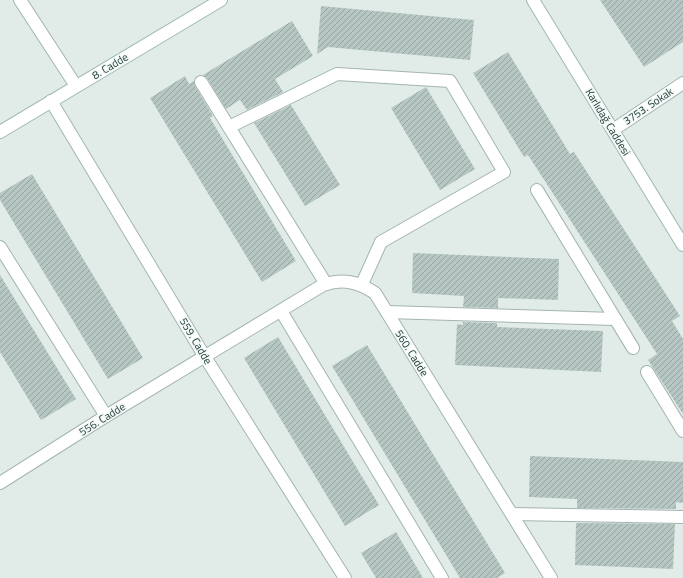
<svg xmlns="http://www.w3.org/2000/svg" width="683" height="578" viewBox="0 0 683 578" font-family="'Titillium Web',sans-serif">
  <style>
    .building { fill: url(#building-hatch) }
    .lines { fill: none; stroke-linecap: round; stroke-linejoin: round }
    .minor-casing { stroke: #a4b4b1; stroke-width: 14 }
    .tertiary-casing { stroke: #a4b4b1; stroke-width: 14 }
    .secondary-casing { stroke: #9fb8b3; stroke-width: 14 }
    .minor { stroke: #fff; stroke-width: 12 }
    .tertiary { stroke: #fff; stroke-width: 12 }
    .secondary { stroke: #fff; stroke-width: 12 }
    .labels { text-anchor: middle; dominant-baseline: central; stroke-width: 3; stroke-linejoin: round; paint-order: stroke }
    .street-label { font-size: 11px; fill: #213d3a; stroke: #f2f8f6 }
  </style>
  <defs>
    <pattern id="building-hatch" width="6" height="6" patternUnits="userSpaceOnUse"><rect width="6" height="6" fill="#b6c7c3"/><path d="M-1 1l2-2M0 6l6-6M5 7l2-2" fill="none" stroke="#94a39f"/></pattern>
  </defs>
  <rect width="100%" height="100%" fill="#e1ece9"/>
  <g class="building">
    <path d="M 600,0 L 683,0 L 683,42 L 644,67 Z"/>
    <path d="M 321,6 L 474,20 L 470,60 L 328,47 L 317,54 Z"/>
    <path d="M 292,21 L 313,56 L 275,79 L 283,92 L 247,110 L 240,100 L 226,109 L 207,78 L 203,75 Z"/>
    <path d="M 508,52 L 570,154 L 574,152 L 680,316 L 672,321 L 683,339 L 683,414 L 648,360 L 657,354 L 528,155 L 524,157 L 473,73 Z"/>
    <path d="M 185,76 L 189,84 L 194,81 L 195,86 L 213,116 L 210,118 L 296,261 L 262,282 L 150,98 Z"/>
    <path d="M 426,87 L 475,169 L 440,190 L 391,108 Z"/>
    <path d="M 291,105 L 340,185 L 305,206 L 254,123 Z"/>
    <path d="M 32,174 L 143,358 L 108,379 L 0,200 L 0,193 Z"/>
    <path d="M 413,253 L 559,259 L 558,300 L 498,298 L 498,308 L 463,307 L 464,296 L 412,293 Z"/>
    <path d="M 0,275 L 76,399 L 41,420 L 0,352 Z"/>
    <path d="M 463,322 L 497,323 L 497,327 L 603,331 L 601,372 L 455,365 L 457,324 L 463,325 Z"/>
    <path d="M 278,337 L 379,505 L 345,526 L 244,358 Z"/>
    <path d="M 367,345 L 505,573 L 497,578 L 460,578 L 332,366 Z"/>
    <path d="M 530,456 L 683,462 L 683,503 L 676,502 L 676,509 L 577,508 L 577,499 L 529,497 Z"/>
    <path d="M 576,523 L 675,524 L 673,569 L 575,565 Z"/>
    <path d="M 396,532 L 423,578 L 376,578 L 361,553 Z"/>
  </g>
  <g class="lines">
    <defs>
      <g id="minor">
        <path d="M 20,0 L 76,86"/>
        <path d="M 201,82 L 326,284"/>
        <path d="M 229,127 L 337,74 L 450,81 L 504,172 L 381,242 L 362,284"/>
        <path d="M 613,130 L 683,83"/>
        <path d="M 537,190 L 633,348"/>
        <path d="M 0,247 L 106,416"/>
        <path d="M 281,311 L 442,578"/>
        <path d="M 387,312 L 615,319"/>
        <path d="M 647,372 L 683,431"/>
        <path d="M 512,514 L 683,517"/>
      </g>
      <g id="tertiary">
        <path d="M 51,101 L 205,357 L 345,578"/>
        <path d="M 0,483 L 106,416 L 323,285 C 343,278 358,282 375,293 L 551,578"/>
      </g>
      <g id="secondary">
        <path d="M 533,0 L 683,245"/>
        <path d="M 0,132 L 221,0"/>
      </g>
    </defs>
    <use href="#minor" class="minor-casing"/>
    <use href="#tertiary" class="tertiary-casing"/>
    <use href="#secondary" class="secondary-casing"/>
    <use href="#minor" class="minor"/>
    <use href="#tertiary" class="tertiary"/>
    <use href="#secondary" class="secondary"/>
  </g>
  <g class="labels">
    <g class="street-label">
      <text transform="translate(110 66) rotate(-31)">8. Cadde</text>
      <text transform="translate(648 106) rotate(-34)">3753. Sokak</text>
      <text transform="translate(608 122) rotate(59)">Karlıdağ Caddesi</text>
      <text transform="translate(196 341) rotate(59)">559. Cadde</text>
      <text transform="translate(412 353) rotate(58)">560. Cadde</text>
      <text transform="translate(102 419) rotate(-32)">556. Cadde</text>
    </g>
  </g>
</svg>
